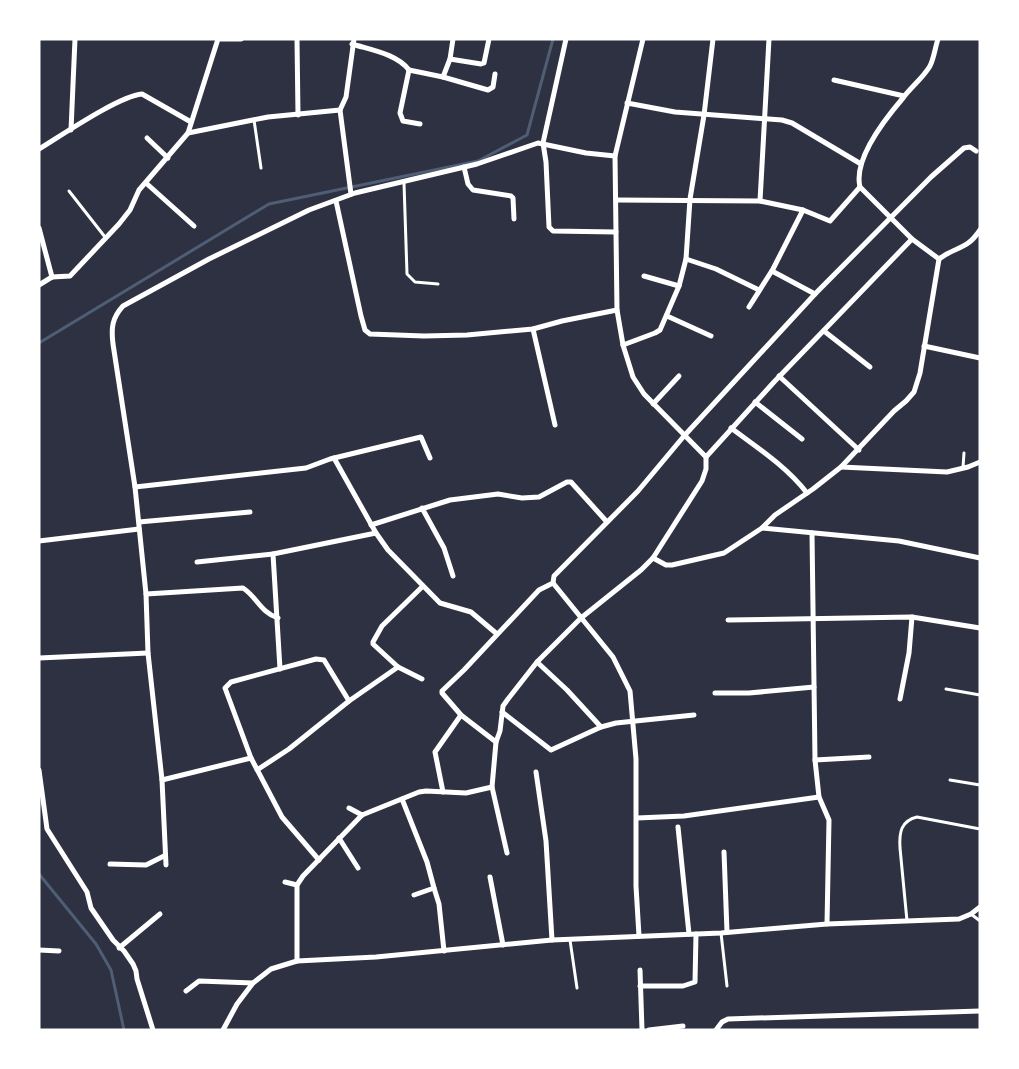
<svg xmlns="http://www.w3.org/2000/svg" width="1019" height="1069" viewBox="0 0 1019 1069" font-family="Inter,sans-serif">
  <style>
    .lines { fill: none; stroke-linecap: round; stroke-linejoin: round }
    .stream { stroke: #4f5d75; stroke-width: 3 }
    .service { stroke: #fff; stroke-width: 3 }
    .minor { stroke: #fff; stroke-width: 5 }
  </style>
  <rect width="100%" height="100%" fill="#2d3142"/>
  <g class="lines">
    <g class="stream">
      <path d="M 39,343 L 269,204 L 478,161 L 527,135 L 553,39"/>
      <path d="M 39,874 L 96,944 L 111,970 L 124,1030"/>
    </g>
    <g class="service">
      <path d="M 254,120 L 261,168"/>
      <path d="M 404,183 L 407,274 L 415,282 L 438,284"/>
      <path d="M 69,191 L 105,237"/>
      <path d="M 963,467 L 964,453"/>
      <path d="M 946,689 L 980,695"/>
      <path d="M 950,780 L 980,785"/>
      <path d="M 971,914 L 980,921"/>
      <path d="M 907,921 L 900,848 C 899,832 901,821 917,817 L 980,829"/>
      <path d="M 721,933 L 727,986"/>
      <path d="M 570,940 L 577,988"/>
    </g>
    <g class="minor">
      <path d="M 297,39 L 298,115"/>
      <path d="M 566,39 L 543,143 L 546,162 L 549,227 L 553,231 L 616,232"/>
      <path d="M 938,39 C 935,48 934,58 930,66 C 923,78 911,87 903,98 C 885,119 853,159 860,187 L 912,239 L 939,259"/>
      <path d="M 352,44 C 371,50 397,54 409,70"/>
      <path d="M 450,59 L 481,64 L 484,63 L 489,39"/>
      <path d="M 409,70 L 443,77 L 450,59 L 453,39"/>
      <path d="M 409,70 L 400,113 L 403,121 L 420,124"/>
      <path d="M 443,77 L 488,90 L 493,87 L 495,74"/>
      <path d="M 834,80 L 904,96"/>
      <path d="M 627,103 L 675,112 L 782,120 L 792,123 L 861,164"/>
      <path d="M 340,110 L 351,194"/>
      <path d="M 71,130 L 75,39"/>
      <path d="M 188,133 L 268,117 L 340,110 L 346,97 L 354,39"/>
      <path d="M 147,138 L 168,158"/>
      <path d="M 39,149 C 62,135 119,96 142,94 L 191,122"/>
      <path d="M 464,167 L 468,184 L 473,190 L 511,196 L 513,198 L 514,219"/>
      <path d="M 146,183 L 194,226"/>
      <path d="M 616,200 L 760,201 L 803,210 L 830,221 L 860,187"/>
      <path d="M 336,201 L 361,316 L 365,330 L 370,334 L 424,336 L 467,335 L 533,329 L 562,321 L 617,310"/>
      <path d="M 760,201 L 769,39"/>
      <path d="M 39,228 L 52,277"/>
      <path d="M 686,259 L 716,269 L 759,290"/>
      <path d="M 939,259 C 956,246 966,251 980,230"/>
      <path d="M 772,271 L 815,294"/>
      <path d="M 644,276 L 679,286"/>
      <path d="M 52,277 L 70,276 L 119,224 L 130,210 L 139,190 L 188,133 L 218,39 L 241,39"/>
      <path d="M 39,285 L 52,277"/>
      <path d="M 749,307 L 773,269 L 803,210"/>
      <path d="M 667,316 L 711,336"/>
      <path d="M 533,329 L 555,425"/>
      <path d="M 824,331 L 870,367"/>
      <path d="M 623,345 L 655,333 L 660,330 L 679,286 L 686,259 L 690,199 L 704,115 L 713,39"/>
      <path d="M 924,346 L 980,358"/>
      <path d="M 779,376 L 859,450"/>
      <path d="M 755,402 L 802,439"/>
      <path d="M 653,404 L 679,376"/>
      <path d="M 731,428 C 758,448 787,467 807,493"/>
      <path d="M 706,457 L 774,382 L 912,239"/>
      <path d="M 334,458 L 376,533 L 388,550 L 440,603 L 471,612 L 497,634"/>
      <path d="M 841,467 L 947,472 L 968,467 L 980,462"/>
      <path d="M 135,487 L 306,468 L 330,459 L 421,437 L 430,458"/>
      <path d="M 422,508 L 444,548 L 453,576"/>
      <path d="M 139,522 L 250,512"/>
      <path d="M 371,525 L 450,500 L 498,494 L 522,498 L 539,497 L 567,482 L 571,482 L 607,522"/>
      <path d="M 762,528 L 899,541 L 980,558"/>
      <path d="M 812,533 L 815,760 L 819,797 L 829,820 L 827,924"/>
      <path d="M 39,541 L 139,529"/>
      <path d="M 653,558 L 666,565 L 672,565 L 724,553 L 762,528 L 775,515 L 813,489 L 841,467 L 894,411 L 906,401 L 914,392 L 920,373 L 939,259"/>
      <path d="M 197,562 L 273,554"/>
      <path d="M 553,583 L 613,657 L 630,691 L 636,759 L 636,886 L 639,936"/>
      <path d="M 146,594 L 243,588 C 257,597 260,612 278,618"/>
      <path d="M 728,620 L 912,617 L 980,628"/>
      <path d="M 39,658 L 148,653"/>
      <path d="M 537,662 L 567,690 L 601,727"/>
      <path d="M 280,669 L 273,554 L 376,533"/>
      <path d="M 422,679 L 398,667 L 373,644 L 373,642 L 382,626 L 423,586"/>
      <path d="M 715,693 L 749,693 L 814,687"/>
      <path d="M 900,699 L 909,653 L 912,617"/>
      <path d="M 349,701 L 398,667"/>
      <path d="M 502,712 L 551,750 L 601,727 L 616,723 L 694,715"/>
      <path d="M 496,742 L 461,715 L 442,693 L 442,691 L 464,670 L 539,590 L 553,583 L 554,576 L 638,491 L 684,436 L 815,294 L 931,177 L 964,148 L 970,147 L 976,151"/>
      <path d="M 815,760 L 869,757"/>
      <path d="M 39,770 L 47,829 L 87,892 L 91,908 L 113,940 L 124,951 L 133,964 L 136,971 L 137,979 L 153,1030"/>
      <path d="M 257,770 L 289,749 L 349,701 L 324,660 L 316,659 L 231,682 L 225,688 L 251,758 L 282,817 L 319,860"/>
      <path d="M 536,772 L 546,841 L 552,940"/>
      <path d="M 162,780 L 251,758"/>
      <path d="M 492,787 L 507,853"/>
      <path d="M 443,792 L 435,752 L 461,715"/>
      <path d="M 402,799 L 427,862 L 434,888 L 414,895"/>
      <path d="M 349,808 L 362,815"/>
      <path d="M 637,818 L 684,816 L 819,797"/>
      <path d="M 678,827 L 689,934"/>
      <path d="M 339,838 L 358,868"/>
      <path d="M 724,852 L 727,932"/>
      <path d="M 110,864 L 146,865 L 164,856"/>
      <path d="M 166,865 L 162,780 L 148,653 L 146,594 L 135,487 L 113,344 C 111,328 112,318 123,306 L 209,259 L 309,210 L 355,193 L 477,164 L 538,143 L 586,153 L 615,156"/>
      <path d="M 490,877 L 503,945"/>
      <path d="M 285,882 L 297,885"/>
      <path d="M 434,888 L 439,904 L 444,951"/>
      <path d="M 119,948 L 160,914"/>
      <path d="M 39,950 L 59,951"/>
      <path d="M 297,961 L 297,885 L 303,876 L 362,815 L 419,792 L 426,791 L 466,793 L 492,787 L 496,742 L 500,731 L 503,706 L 508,699 L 537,662 L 581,618 L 641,570 L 653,558 L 702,481 L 706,469 L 706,457 L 644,394 L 633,377 L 623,345 L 617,310 L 615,156 L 643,39"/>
      <path d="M 640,970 L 642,1030"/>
      <path d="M 640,986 L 683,986 L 695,982 L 696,934"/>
      <path d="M 186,991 L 199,981 L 253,983"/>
      <path d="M 223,1030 L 237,1004 L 253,983 L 271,969 L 297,961 L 376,957 L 552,940 L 721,933 L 827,924 L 959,919 L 971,914 L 980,907"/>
      <path d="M 649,1030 L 683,1026"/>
      <path d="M 716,1030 L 722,1022 L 728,1019 L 980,1011"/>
    </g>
  </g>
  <rect width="1019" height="1069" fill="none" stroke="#ffffff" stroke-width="81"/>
</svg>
